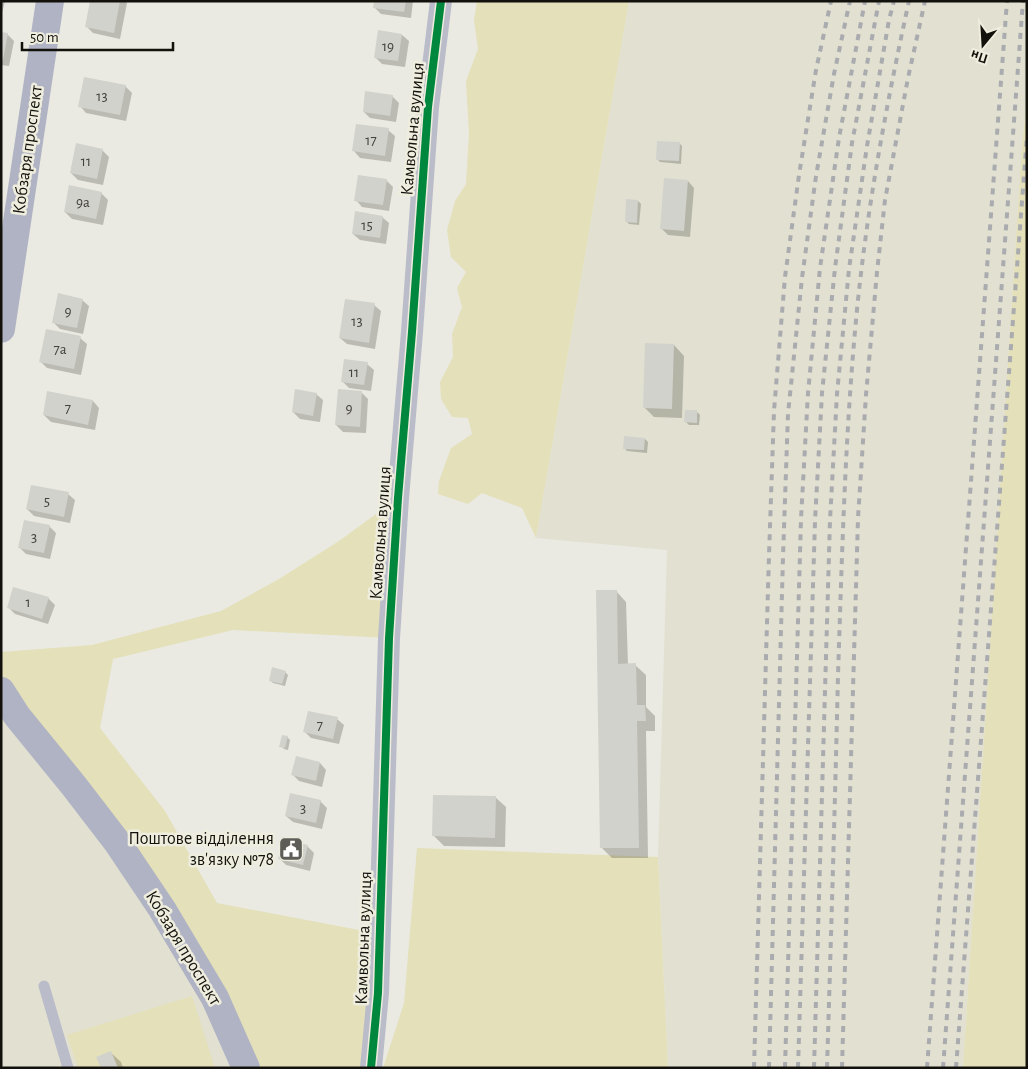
<svg xmlns="http://www.w3.org/2000/svg" width="1028" height="1069" viewBox="0 0 1028 1069" font-family="'Alegreya Sans',sans-serif">
  <style>
    .built { fill: #e2e1d1 }
    .green { fill: #e3e0ba }
    .shadow { fill: #0003 }
    .building { fill: #d2d2cc }
    .lines { fill: none; stroke-linecap: round; stroke-linejoin: round }
    .service { stroke: #babcc9; stroke-width: 11 }
    .minor { stroke: #babcc9; stroke-width: 22 }
    .secondary { stroke: #b0b3c3; stroke-width: 28 }
    .rail { stroke: #aaabaf; stroke-width: 4; stroke-dasharray: 6 6; stroke-linecap: butt }
    .cycleway-casing { stroke: #eeedde; stroke-width: 11 }
    .cycleway { stroke: #00873e; stroke-width: 8 }
    .labels { text-anchor: middle; dominant-baseline: central; stroke-width: 5; stroke-linejoin: round; paint-order: stroke }
    .number-label { font-size: 15px; fill: #42413c }
    .street-label { font-size: 18px; fill: #12110c; stroke: #eeedde }
    .poi-label { font-size: 18px; fill: #12110c; stroke: #eeedde; text-anchor: end }
  </style>
  <rect width="100%" height="100%" fill="#eaeae2"/>
  <g class="built">
    <path d="M 629,1 L 1027,1 L 1027,101 L 1022,144 L 963,1068 L 668,1068 L 658,857 L 667,550 L 536,538 Z"/>
    <path d="M 1,691 L 74,786 L 246,1068 L 1,1068 Z"/>
  </g>
  <g class="green">
    <path d="M 477,1 L 629,1 L 536,538 L 522,508 L 482,493 L 468,504 L 438,494 L 439,481 L 451,448 L 472,434 L 468,418 L 452,417 L 441,399 L 440,382 L 453,357 L 452,334 L 462,307 L 457,288 L 466,272 L 451,257 L 447,230 L 455,201 L 466,184 L 469,133 L 466,81 L 478,49 L 474,20 Z"/>
    <path d="M 1027,101 L 1027,1068 L 963,1068 L 1022,144 Z"/>
    <path d="M 398,498 L 389,638 L 233,630 L 113,659 L 100,728 L 165,811 L 217,903 L 380,934 L 371,1068 L 246,1068 L 215,998 L 1,691 L 1,652 L 92,645 L 221,611 L 279,579 L 339,541 Z"/>
    <path d="M 417,848 L 658,857 L 668,1068 L 383,1068 L 404,1003 Z"/>
    <path d="M 192,996 L 215,1068 L 78,1068 L 67,1035 Z"/>
  </g>
  <g class="shadow">
    <path d="M 1,1 L 5,1 L 2,13 L 1,13 Z"/>
    <path d="M 91,1 L 125,1 L 127,3 L 120,39 L 93,33 L 86,26 Z"/>
    <path d="M 375,1 L 413,1 L 411,18 L 381,14 L 374,7 Z"/>
    <path d="M 1,33 L 8,35 L 14,41 L 9,66 L 1,65 Z"/>
    <path d="M 402,35 L 409,41 L 405,67 L 382,64 L 375,57 Z"/>
    <path d="M 125,86 L 132,93 L 126,121 L 86,113 L 80,106 Z"/>
    <path d="M 392,96 L 399,103 L 396,122 L 370,118 L 364,112 Z"/>
    <path d="M 388,130 L 395,136 L 391,162 L 360,158 L 354,151 Z"/>
    <path d="M 679,143 L 682,146 L 681,164 L 660,162 L 657,159 Z"/>
    <path d="M 102,150 L 109,157 L 103,185 L 78,180 L 71,173 Z"/>
    <path d="M 386,180 L 393,187 L 389,211 L 362,207 L 356,200 Z"/>
    <path d="M 688,181 L 694,188 L 690,237 L 668,235 L 661,228 Z"/>
    <path d="M 101,193 L 108,200 L 103,225 L 72,219 L 65,212 Z"/>
    <path d="M 628,201 L 638,201 L 641,204 L 639,225 L 629,224 L 626,221 Z"/>
    <path d="M 382,217 L 389,223 L 386,244 L 360,240 L 353,234 Z"/>
    <path d="M 82,300 L 89,306 L 83,334 L 60,329 L 54,323 Z"/>
    <path d="M 374,305 L 381,311 L 375,349 L 347,344 L 340,338 Z"/>
    <path d="M 80,338 L 87,344 L 81,375 L 47,368 L 41,362 Z"/>
    <path d="M 674,345 L 684,356 L 682,418 L 654,417 L 644,407 Z"/>
    <path d="M 367,364 L 374,370 L 371,391 L 349,388 L 342,381 Z"/>
    <path d="M 48,392 L 93,401 L 99,408 L 95,430 L 51,422 L 44,415 Z"/>
    <path d="M 361,392 L 368,399 L 366,433 L 343,432 L 336,425 Z"/>
    <path d="M 316,394 L 323,400 L 320,422 L 300,419 L 293,412 Z"/>
    <path d="M 697,412 L 700,415 L 699,425 L 689,425 L 686,422 Z"/>
    <path d="M 645,439 L 648,442 L 647,453 L 627,451 L 624,448 Z"/>
    <path d="M 68,494 L 75,500 L 70,523 L 34,516 L 27,509 Z"/>
    <path d="M 49,526 L 56,533 L 50,559 L 26,554 L 20,548 Z"/>
    <path d="M 616,591 L 626,602 L 628,665 L 635,665 L 646,675 L 646,707 L 655,716 L 655,731 L 646,731 L 648,858 L 612,858 L 602,848 Z"/>
    <path d="M 48,598 L 55,605 L 48,624 L 15,614 L 8,607 Z"/>
    <path d="M 285,672 L 288,675 L 285,686 L 273,683 L 270,680 Z"/>
    <path d="M 337,719 L 344,725 L 339,744 L 311,738 L 304,731 Z"/>
    <path d="M 287,737 L 290,740 L 288,750 L 284,749 L 281,746 Z"/>
    <path d="M 320,763 L 326,770 L 322,787 L 299,781 L 293,775 Z"/>
    <path d="M 495,797 L 506,807 L 505,847 L 444,846 L 434,836 Z"/>
    <path d="M 320,801 L 327,808 L 322,829 L 293,822 L 286,816 Z"/>
    <path d="M 307,846 L 314,853 L 310,871 L 286,865 L 280,859 Z"/>
    <path d="M 110,1052 L 121,1062 L 123,1068 L 102,1068 Z"/>
  </g>
  <g class="building">
    <path d="M 90,1 L 120,1 L 114,33 L 85,27 Z"/>
    <path d="M 374,1 L 406,1 L 404,12 L 373,8 Z"/>
    <path d="M 378,30 L 402,34 L 398,61 L 374,58 Z"/>
    <path d="M 1,32 L 8,33 L 3,60 L 1,60 Z"/>
    <path d="M 84,77 L 126,85 L 120,115 L 78,107 Z"/>
    <path d="M 365,91 L 393,95 L 390,116 L 363,112 Z"/>
    <path d="M 356,124 L 389,128 L 385,156 L 352,151 Z"/>
    <path d="M 657,141 L 680,142 L 679,161 L 656,160 Z"/>
    <path d="M 76,143 L 103,149 L 97,179 L 70,173 Z"/>
    <path d="M 358,175 L 387,179 L 383,205 L 354,201 Z"/>
    <path d="M 664,178 L 688,180 L 684,231 L 660,229 Z"/>
    <path d="M 69,185 L 102,192 L 96,219 L 64,212 Z"/>
    <path d="M 626,199 L 638,200 L 637,223 L 625,222 Z"/>
    <path d="M 355,211 L 383,216 L 380,238 L 352,234 Z"/>
    <path d="M 58,293 L 83,299 L 77,328 L 52,323 Z"/>
    <path d="M 345,299 L 375,303 L 369,343 L 339,338 Z"/>
    <path d="M 46,329 L 81,336 L 74,369 L 39,362 Z"/>
    <path d="M 645,343 L 674,344 L 672,409 L 643,408 Z"/>
    <path d="M 344,359 L 368,362 L 364,385 L 341,382 Z"/>
    <path d="M 295,389 L 317,393 L 313,416 L 292,412 Z"/>
    <path d="M 338,389 L 362,391 L 360,427 L 335,425 Z"/>
    <path d="M 47,391 L 93,400 L 88,425 L 43,415 Z"/>
    <path d="M 685,410 L 697,410 L 697,423 L 684,422 Z"/>
    <path d="M 624,436 L 645,438 L 644,450 L 623,449 Z"/>
    <path d="M 31,485 L 69,492 L 64,517 L 26,509 Z"/>
    <path d="M 24,520 L 50,525 L 44,553 L 18,548 Z"/>
    <path d="M 13,587 L 49,597 L 42,619 L 7,608 Z"/>
    <path d="M 596,590 L 617,590 L 618,664 L 636,663 L 637,705 L 645,705 L 646,721 L 637,721 L 639,848 L 600,848 Z"/>
    <path d="M 272,667 L 286,671 L 282,684 L 269,681 Z"/>
    <path d="M 308,711 L 338,717 L 333,739 L 303,732 Z"/>
    <path d="M 282,735 L 288,736 L 285,748 L 279,747 Z"/>
    <path d="M 296,756 L 320,762 L 316,781 L 291,775 Z"/>
    <path d="M 290,793 L 321,800 L 316,823 L 285,816 Z"/>
    <path d="M 433,795 L 496,796 L 495,838 L 432,836 Z"/>
    <path d="M 283,839 L 308,845 L 303,865 L 278,859 Z"/>
    <path d="M 111,1051 L 118,1068 L 101,1068 L 96,1057 Z"/>
  </g>
  <g class="lines">
    <path class="service" d="M 44,986 L 68,1068"/>
    <path class="minor" d="M 371,1068 L 378,993 L 389,638 L 398,498 L 412,332 L 428,107 L 441,1"/>
    <g class="secondary">
      <path d="M 1,329 L 50,1"/>
      <path d="M 1,691 L 17,716 L 74,786 L 117,842 L 162,909 L 215,998 L 246,1068"/>
    </g>
    <g class="rail">
      <path d="M 754,1068 L 769,555 L 774,411 L 785,277 L 799,175 L 816,70 L 831,1"/>
      <path d="M 769,1068 L 783,557 L 788,414 L 802,278 L 816,176 L 834,74 L 850,1"/>
      <path d="M 785,1068 L 801,519 L 808,393 L 820,268 L 839,138 L 865,1"/>
      <path d="M 798,1068 L 815,521 L 822,393 L 835,268 L 852,143 L 879,1"/>
      <path d="M 814,1068 L 830,520 L 837,394 L 849,269 L 867,146 L 889,20 L 894,1"/>
      <path d="M 827,1068 C 831,937 835,806 838,675 C 842,556 845,438 856,320 C 866,213 886,106 909,1"/>
      <path d="M 842,1068 L 858,518 L 866,395 L 877,272 L 885,200 L 908,78 L 925,1"/>
      <path d="M 927,1068 L 1007,1"/>
      <path d="M 943,1068 L 1023,1"/>
      <path d="M 956,1068 L 1027,136"/>
    </g>
    <defs>
      <path id="cycleway" d="M 371,1068 L 378,993 L 389,638 L 398,498 L 412,332 L 428,107 L 441,1"/>
    </defs>
    <use href="#cycleway" class="cycleway-casing"/>
    <use href="#cycleway" class="cycleway"/>
  </g>
  <defs>
    <symbol id="civic-square" viewBox="-11 -11 22 22"><rect x="-9" y="-9" width="18" height="18" rx="4" fill="#5e5d57" stroke="#eeedde"/><path d="M-.6-6.5H3V-4.5H.6V-3L4-1V1h2V6H-6V1h2V-1L-.6-3ZM-1.2 2.5V6h2.4V2.5Z" fill="#fff"/></symbol>
  </defs>
  <g fill-rule="evenodd">
    <use href="#civic-square" x="277" y="835" width="28" height="28"/>
  </g>
  <g class="labels">
    <g class="number-label">
      <text x="388" y="46">19</text>
      <text x="102" y="96">13</text>
      <text x="371" y="140">17</text>
      <text x="86" y="161">11</text>
      <text x="83" y="202">9а</text>
      <text x="367" y="225">15</text>
      <text x="68" y="311">9</text>
      <text x="357" y="321">13</text>
      <text x="60" y="349">7а</text>
      <text x="354" y="372">11</text>
      <text x="68" y="408">7</text>
      <text x="349" y="408">9</text>
      <text x="47" y="501">5</text>
      <text x="34" y="537">3</text>
      <text x="28" y="602">1</text>
      <text x="320" y="725">7</text>
      <text x="303" y="808">3</text>
    </g>
    <g class="street-label">
      <text transform="translate(413 129) rotate(-85)">Камвольна вулиця</text>
      <text transform="translate(28 150) rotate(-82)">Кобзаря проспект</text>
      <text transform="translate(381 533) rotate(-86)">Камвольна вулиця</text>
      <text transform="translate(364 938) rotate(-88)">Камвольна вулиця</text>
      <text transform="translate(183 948) rotate(59)">Кобзаря проспект</text>
    </g>
    <g class="poi-label">
      <text x="274" y="839">Поштове відділення<tspan x="274" dy="21">зв'язку №78</tspan></text>
    </g>
  </g>
  <rect width="1028" height="1069" fill="none" stroke="#12110c" stroke-width="5"/>
  <g transform="translate(983 45) rotate(198)" stroke="#eeedde" stroke-width="4" paint-order="stroke">
  <path d="M0-4L9 19L0 12L-9 19Z" fill="#12110c"/>
  <text y="-8" font-size="14" font-weight="bold" text-anchor="middle" fill="#12110c">Пн</text>
  </g>
  <path d="M22 42v8h151v-8" fill="none" stroke="#12110c" stroke-width="2.5"/>
  <text x="30" y="42" font-size="15" fill="#12110c" stroke="#eeedde" stroke-width="4" paint-order="stroke">50 m</text>
</svg>
